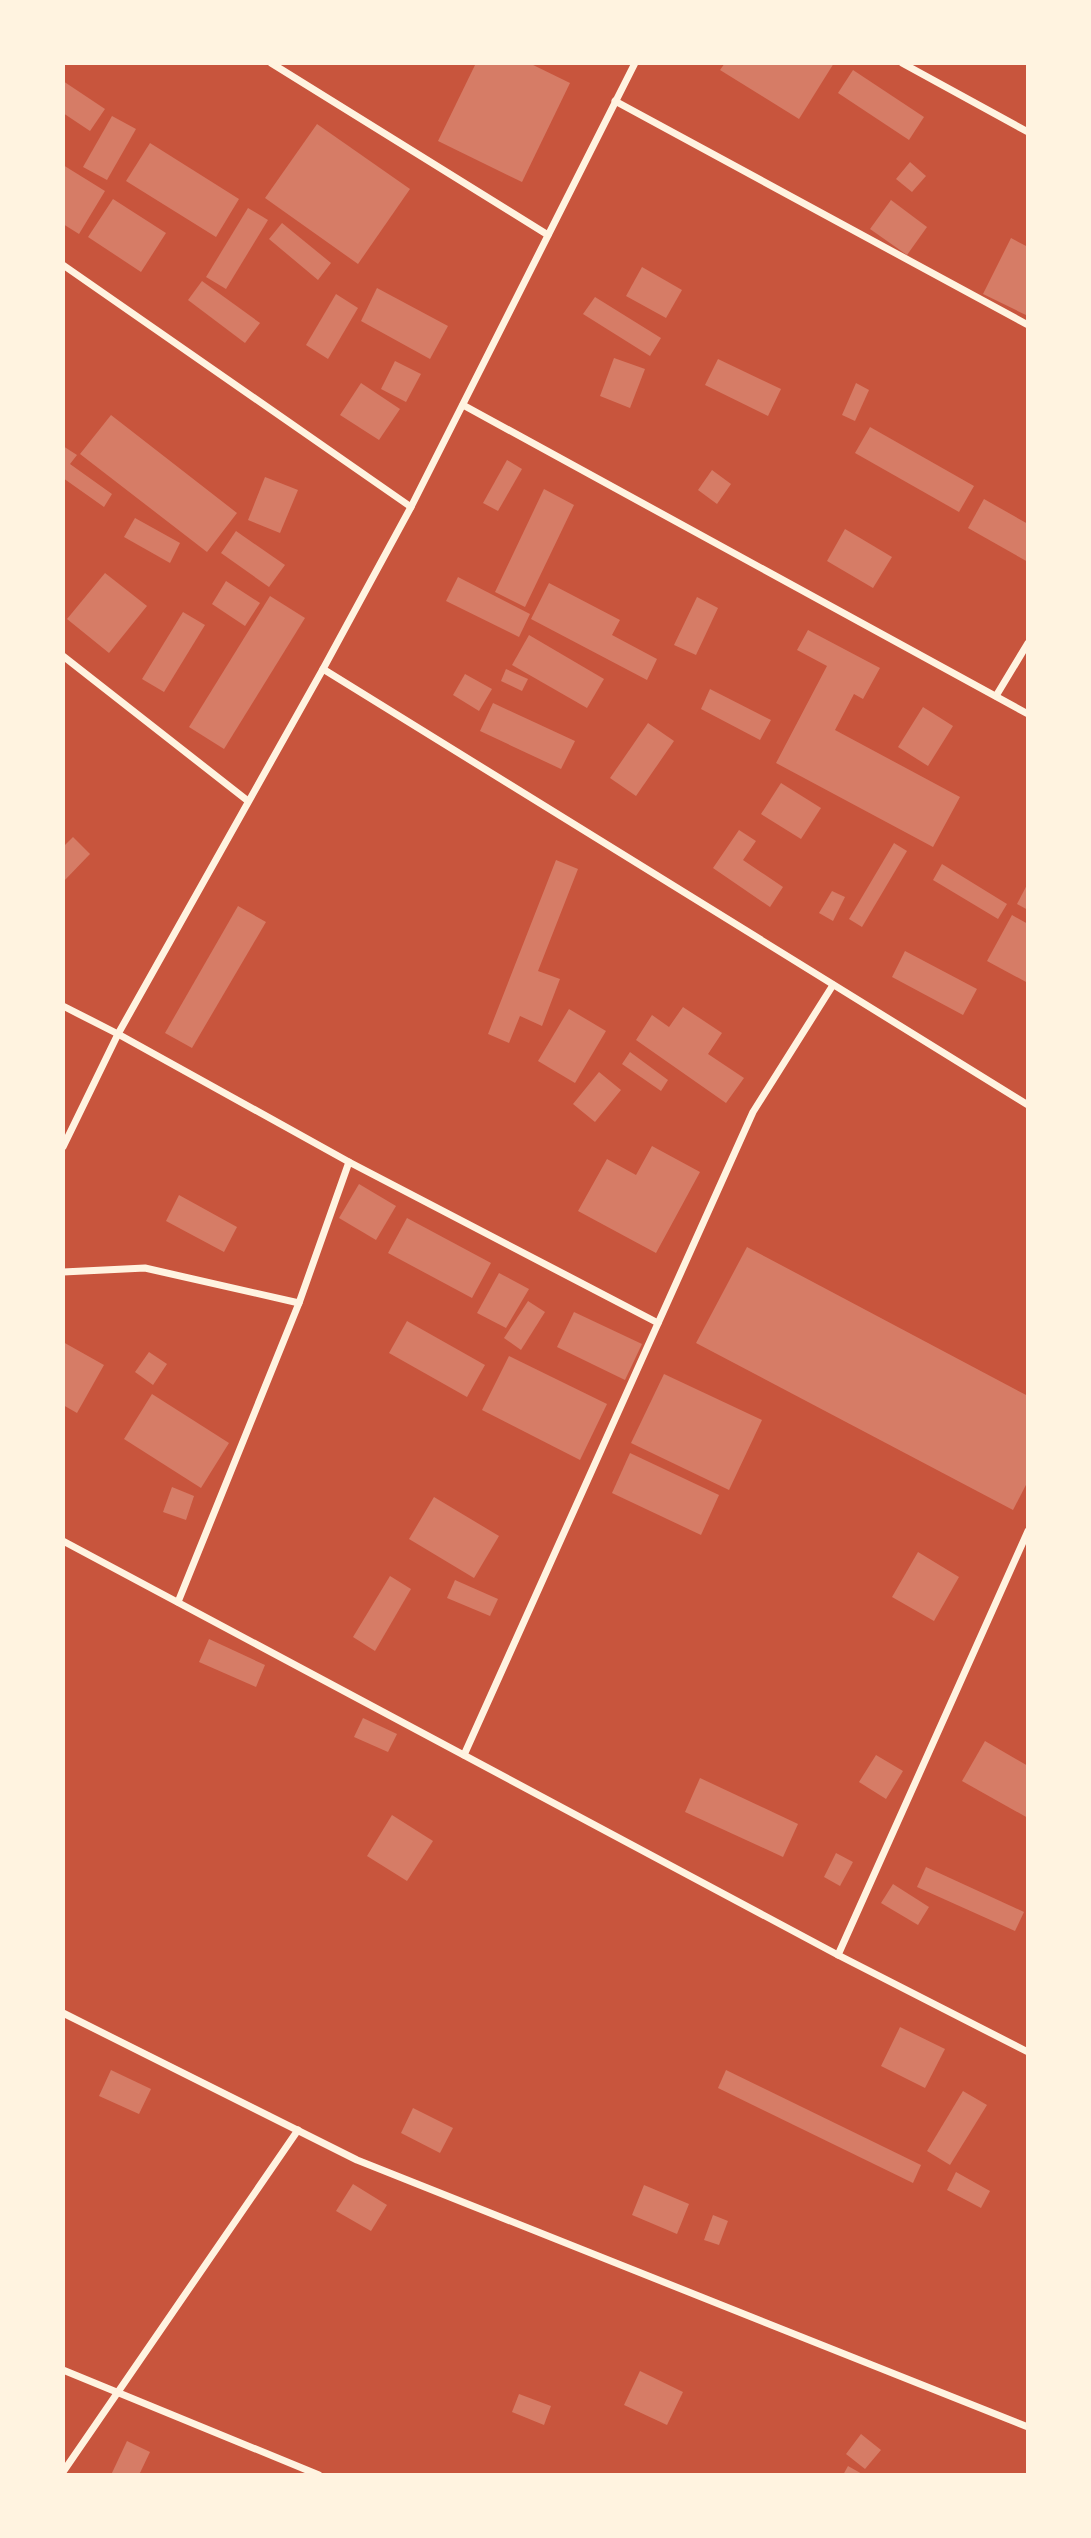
<svg xmlns="http://www.w3.org/2000/svg" width="1091" height="2538" viewBox="0 0 1091 2538" font-family="Lato,sans-serif">
  <style>
    .building { fill: #d67c66 }
    .lines { fill: none; stroke-linecap: round; stroke-linejoin: round }
    .minor { stroke: #fff3e0; stroke-width: 7 }
  </style>
  <rect width="100%" height="100%" fill="#c8553d"/>
  <g class="building">
    <path d="M 476,63 L 529,63 L 570,83 L 522,182 L 438,141 Z"/>
    <path d="M 725,63 L 834,63 L 799,119 L 720,70 Z"/>
    <path d="M 853,70 L 924,117 L 909,140 L 838,93 Z"/>
    <path d="M 63,81 L 105,109 L 90,131 L 63,113 Z"/>
    <path d="M 112,116 L 136,129 L 107,180 L 83,167 Z"/>
    <path d="M 317,124 L 410,189 L 358,264 L 265,198 Z"/>
    <path d="M 150,143 L 239,199 L 216,237 L 126,181 Z"/>
    <path d="M 910,162 L 926,176 L 912,192 L 896,179 Z"/>
    <path d="M 63,165 L 105,191 L 79,234 L 63,224 Z"/>
    <path d="M 113,199 L 166,233 L 141,272 L 88,237 Z"/>
    <path d="M 891,200 L 927,227 L 907,255 L 870,229 Z"/>
    <path d="M 248,208 L 268,220 L 226,289 L 206,277 Z"/>
    <path d="M 282,223 L 331,263 L 318,280 L 269,239 Z"/>
    <path d="M 1011,238 L 1028,247 L 1028,316 L 983,294 Z"/>
    <path d="M 642,267 L 682,290 L 666,318 L 626,296 Z"/>
    <path d="M 202,281 L 260,323 L 245,343 L 188,300 Z"/>
    <path d="M 377,288 L 448,326 L 430,359 L 361,321 Z"/>
    <path d="M 336,294 L 358,308 L 328,359 L 306,345 Z"/>
    <path d="M 595,297 L 661,338 L 650,356 L 583,314 Z"/>
    <path d="M 614,358 L 645,369 L 630,408 L 600,396 Z"/>
    <path d="M 718,359 L 781,389 L 768,416 L 705,385 Z"/>
    <path d="M 395,361 L 421,374 L 406,402 L 381,389 Z"/>
    <path d="M 361,383 L 400,409 L 379,440 L 340,415 Z"/>
    <path d="M 856,383 L 869,390 L 855,421 L 842,415 Z"/>
    <path d="M 111,415 L 237,513 L 207,552 L 80,454 Z"/>
    <path d="M 870,427 L 974,486 L 959,512 L 855,453 Z"/>
    <path d="M 63,446 L 77,455 L 70,464 L 112,494 L 104,507 L 63,478 Z"/>
    <path d="M 507,460 L 522,469 L 498,511 L 483,503 Z"/>
    <path d="M 712,470 L 731,484 L 717,504 L 698,490 Z"/>
    <path d="M 265,477 L 298,490 L 280,533 L 248,520 Z"/>
    <path d="M 544,489 L 574,505 L 525,607 L 495,592 Z"/>
    <path d="M 984,499 L 1028,524 L 1028,562 L 968,528 Z"/>
    <path d="M 135,518 L 180,543 L 170,563 L 124,537 Z"/>
    <path d="M 845,529 L 892,557 L 873,588 L 827,561 Z"/>
    <path d="M 236,531 L 285,565 L 269,587 L 221,553 Z"/>
    <path d="M 105,573 L 147,606 L 109,653 L 67,619 Z"/>
    <path d="M 458,577 L 530,614 L 519,637 L 446,601 Z"/>
    <path d="M 226,581 L 260,603 L 245,626 L 212,604 Z"/>
    <path d="M 549,583 L 620,620 L 612,635 L 657,659 L 647,680 L 531,619 Z"/>
    <path d="M 270,596 L 305,618 L 224,749 L 189,727 Z"/>
    <path d="M 697,597 L 718,608 L 696,655 L 674,645 Z"/>
    <path d="M 183,612 L 205,625 L 164,692 L 142,679 Z"/>
    <path d="M 808,630 L 880,668 L 863,699 L 854,694 L 835,730 L 960,797 L 933,847 L 776,763 L 827,666 L 797,650 Z"/>
    <path d="M 529,635 L 604,679 L 587,708 L 512,665 Z"/>
    <path d="M 506,669 L 528,679 L 522,691 L 501,681 Z"/>
    <path d="M 465,674 L 492,689 L 479,711 L 453,695 Z"/>
    <path d="M 710,689 L 771,720 L 760,740 L 701,709 Z"/>
    <path d="M 493,703 L 575,741 L 561,769 L 480,731 Z"/>
    <path d="M 923,707 L 953,726 L 928,766 L 898,747 Z"/>
    <path d="M 648,723 L 674,741 L 636,796 L 610,778 Z"/>
    <path d="M 781,783 L 821,808 L 801,839 L 761,814 Z"/>
    <path d="M 739,830 L 756,841 L 743,860 L 783,887 L 770,907 L 713,868 Z"/>
    <path d="M 73,837 L 90,854 L 63,882 L 63,847 Z"/>
    <path d="M 894,843 L 907,851 L 862,927 L 849,919 Z"/>
    <path d="M 556,860 L 578,869 L 538,971 L 560,979 L 542,1026 L 520,1016 L 509,1043 L 488,1034 Z"/>
    <path d="M 942,864 L 1007,904 L 998,919 L 933,880 Z"/>
    <path d="M 1028,883 L 1028,910 L 1017,904 Z"/>
    <path d="M 832,891 L 845,897 L 833,921 L 819,913 Z"/>
    <path d="M 238,906 L 266,922 L 192,1048 L 165,1033 Z"/>
    <path d="M 1012,915 L 1028,924 L 1028,983 L 987,961 Z"/>
    <path d="M 905,951 L 977,989 L 963,1015 L 892,977 Z"/>
    <path d="M 683,1007 L 722,1033 L 708,1054 L 744,1078 L 726,1103 L 636,1040 L 652,1015 L 669,1027 Z"/>
    <path d="M 569,1009 L 606,1031 L 575,1083 L 538,1061 Z"/>
    <path d="M 630,1052 L 668,1080 L 661,1091 L 622,1064 Z"/>
    <path d="M 599,1072 L 621,1090 L 595,1122 L 573,1104 Z"/>
    <path d="M 652,1146 L 700,1172 L 656,1253 L 578,1211 L 607,1159 L 636,1175 Z"/>
    <path d="M 359,1184 L 396,1206 L 376,1240 L 339,1218 Z"/>
    <path d="M 179,1195 L 237,1227 L 224,1252 L 166,1221 Z"/>
    <path d="M 407,1218 L 491,1263 L 472,1298 L 388,1253 Z"/>
    <path d="M 747,1247 L 1028,1396 L 1028,1481 L 1013,1510 L 696,1343 Z"/>
    <path d="M 499,1273 L 529,1289 L 506,1328 L 477,1313 Z"/>
    <path d="M 528,1301 L 545,1312 L 521,1350 L 504,1338 Z"/>
    <path d="M 574,1312 L 642,1344 L 625,1380 L 557,1347 Z"/>
    <path d="M 407,1321 L 485,1365 L 467,1397 L 389,1353 Z"/>
    <path d="M 63,1342 L 104,1365 L 77,1413 L 63,1405 Z"/>
    <path d="M 149,1352 L 167,1364 L 153,1385 L 135,1372 Z"/>
    <path d="M 509,1356 L 607,1404 L 580,1460 L 482,1410 Z"/>
    <path d="M 664,1374 L 762,1420 L 729,1490 L 631,1443 Z"/>
    <path d="M 152,1394 L 229,1443 L 201,1488 L 124,1439 Z"/>
    <path d="M 630,1453 L 719,1495 L 701,1535 L 612,1493 Z"/>
    <path d="M 172,1487 L 194,1496 L 186,1520 L 163,1512 Z"/>
    <path d="M 434,1497 L 499,1536 L 474,1578 L 409,1539 Z"/>
    <path d="M 918,1552 L 959,1577 L 934,1621 L 892,1597 Z"/>
    <path d="M 390,1576 L 411,1589 L 375,1651 L 353,1637 Z"/>
    <path d="M 455,1580 L 498,1599 L 490,1616 L 447,1598 Z"/>
    <path d="M 209,1639 L 265,1665 L 256,1687 L 199,1662 Z"/>
    <path d="M 363,1718 L 397,1734 L 388,1752 L 354,1737 Z"/>
    <path d="M 985,1741 L 1028,1766 L 1028,1818 L 962,1781 Z"/>
    <path d="M 876,1755 L 903,1771 L 886,1799 L 859,1782 Z"/>
    <path d="M 700,1778 L 798,1824 L 783,1857 L 685,1812 Z"/>
    <path d="M 392,1815 L 433,1841 L 407,1881 L 367,1856 Z"/>
    <path d="M 836,1853 L 853,1862 L 840,1886 L 824,1877 Z"/>
    <path d="M 926,1867 L 1024,1912 L 1015,1931 L 917,1887 Z"/>
    <path d="M 893,1884 L 929,1907 L 918,1925 L 881,1903 Z"/>
    <path d="M 900,2027 L 945,2049 L 925,2088 L 881,2066 Z"/>
    <path d="M 111,2070 L 151,2089 L 139,2114 L 99,2096 Z"/>
    <path d="M 726,2070 L 921,2165 L 913,2183 L 718,2088 Z"/>
    <path d="M 963,2091 L 987,2105 L 950,2165 L 927,2151 Z"/>
    <path d="M 413,2108 L 453,2128 L 440,2153 L 401,2133 Z"/>
    <path d="M 956,2172 L 990,2191 L 981,2208 L 947,2190 Z"/>
    <path d="M 353,2184 L 387,2205 L 371,2231 L 336,2211 Z"/>
    <path d="M 644,2185 L 689,2204 L 677,2234 L 632,2215 Z"/>
    <path d="M 713,2215 L 728,2221 L 719,2245 L 704,2240 Z"/>
    <path d="M 640,2371 L 683,2392 L 667,2425 L 624,2405 Z"/>
    <path d="M 519,2394 L 551,2406 L 544,2425 L 512,2412 Z"/>
    <path d="M 861,2434 L 881,2450 L 865,2469 L 846,2454 Z"/>
    <path d="M 127,2441 L 150,2452 L 139,2475 L 111,2475 Z"/>
    <path d="M 848,2466 L 864,2475 L 843,2475 Z"/>
  </g>
  <g class="lines">
    <g class="minor">
      <path d="M 271,63 L 548,235"/>
      <path d="M 902,63 L 1028,132"/>
      <path d="M 615,101 L 1028,325"/>
      <path d="M 63,265 L 411,507"/>
      <path d="M 463,405 L 1028,714"/>
      <path d="M 63,656 L 248,801"/>
      <path d="M 323,669 L 1028,1105"/>
      <path d="M 996,696 L 1028,643"/>
      <path d="M 63,1006 L 118,1034 L 349,1162 L 658,1323"/>
      <path d="M 63,1147 L 118,1034 L 323,669 L 411,507 L 635,63"/>
      <path d="M 63,1272 L 145,1268 L 299,1303"/>
      <path d="M 63,1541 L 838,1955 L 1028,2052"/>
      <path d="M 178,1602 L 299,1303 L 349,1162"/>
      <path d="M 464,1755 L 753,1112 L 833,985"/>
      <path d="M 838,1955 L 1028,1531"/>
      <path d="M 63,2013 L 357,2160 L 1028,2427"/>
      <path d="M 63,2370 L 319,2475"/>
      <path d="M 63,2472 L 298,2130"/>
    </g>
  </g>
  <rect width="1091" height="2538" fill="none" stroke="#fff3e0" stroke-width="130"/>
</svg>
